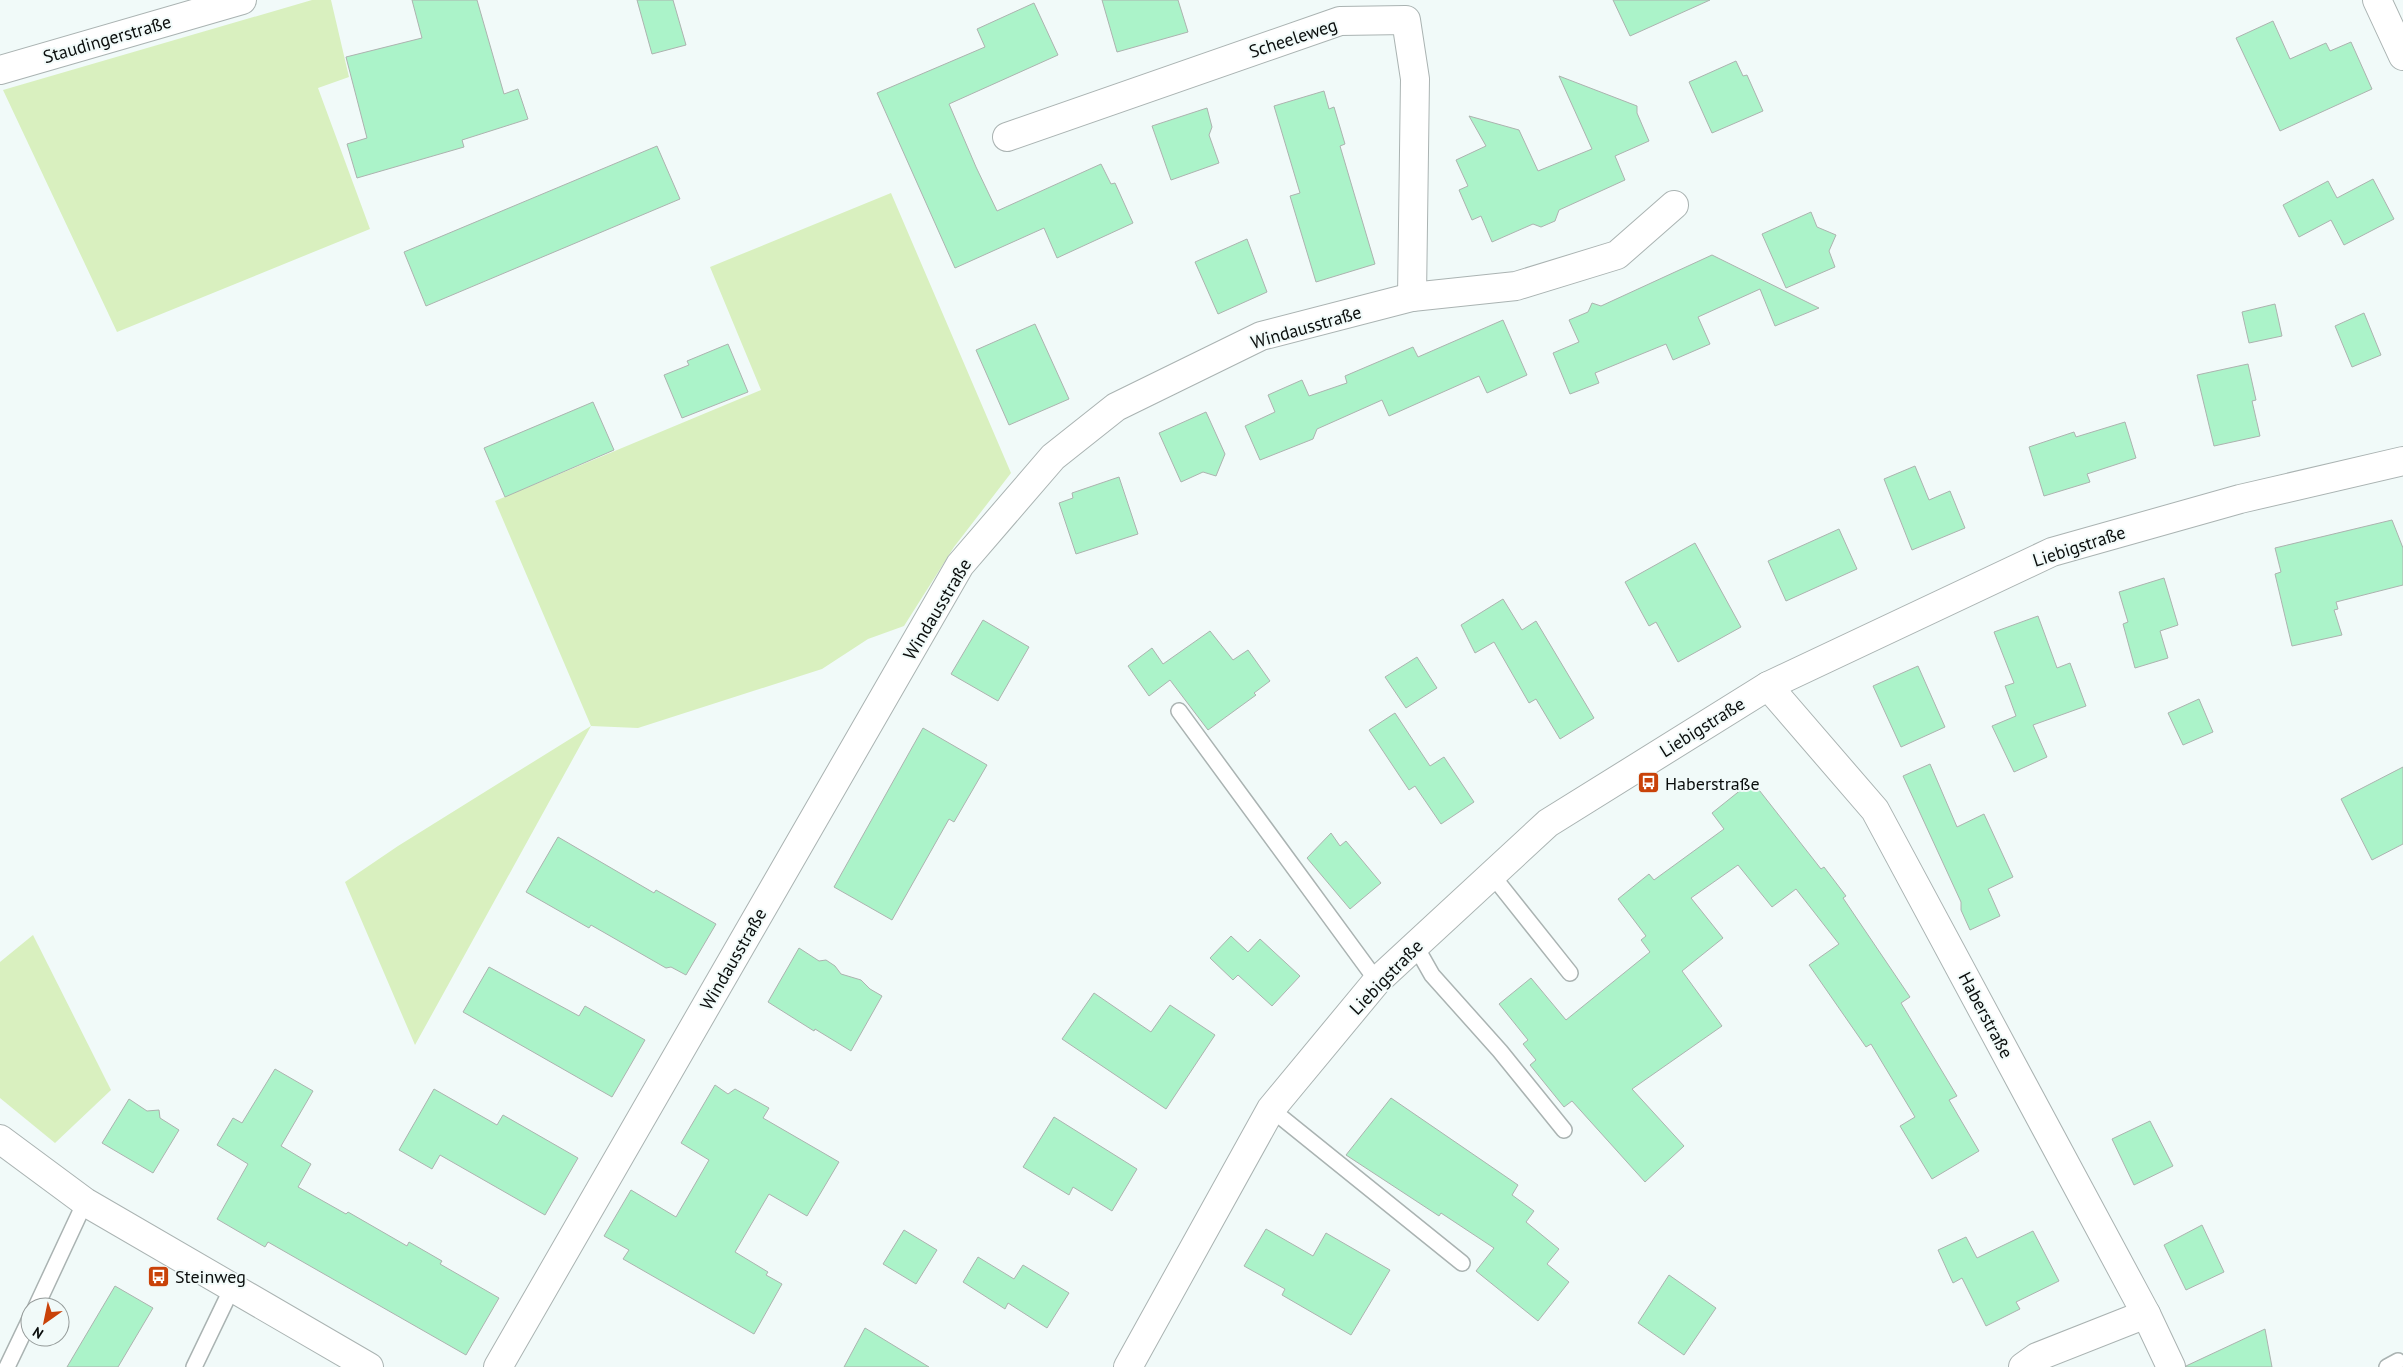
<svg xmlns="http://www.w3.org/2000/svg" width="2403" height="1367" viewBox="0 0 2403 1367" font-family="'PT Sans',sans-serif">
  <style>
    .green { fill: #d9f0bf }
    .building { fill: #abf3c9; stroke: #acb3af }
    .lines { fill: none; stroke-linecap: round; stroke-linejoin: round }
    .lane-casing { stroke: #aab3b2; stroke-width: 18 }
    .street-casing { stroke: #aab3b2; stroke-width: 30 }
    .secondary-casing { stroke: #aab3b2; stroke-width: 30 }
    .lane { stroke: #fff; stroke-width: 15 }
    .street { stroke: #fff; stroke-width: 28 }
    .secondary { stroke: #fff; stroke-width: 28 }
    .labels { text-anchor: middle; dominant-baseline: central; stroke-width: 4; stroke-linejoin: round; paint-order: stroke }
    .street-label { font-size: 18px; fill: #0a0d0c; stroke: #f1faf9 }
    .poi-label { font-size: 18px; fill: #0a0d0c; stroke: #f1faf9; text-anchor: start }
  </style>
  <rect width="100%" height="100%" fill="#f1faf9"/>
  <g class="green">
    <path d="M 312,0 L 331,0 L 349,77 L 318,88 L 370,229 L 117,332 L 3,90 Z"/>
    <path d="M 891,193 L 1011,473 L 954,547 L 904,626 L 868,639 L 822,669 L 638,728 L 591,726 L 415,1045 L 345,882 L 398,846 L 591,726 L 495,501 L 761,390 L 710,267 Z"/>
    <path d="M 33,935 L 111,1090 L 55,1143 L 0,1098 L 0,962 Z"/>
  </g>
  <g class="building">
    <path d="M 412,0 L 477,0 L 504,94 L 518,89 L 528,119 L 462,140 L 464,147 L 357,178 L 347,144 L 367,138 L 346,57 L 422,38 Z"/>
    <path d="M 637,0 L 673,0 L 686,45 L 652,54 Z"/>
    <path d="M 1102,0 L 1178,0 L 1188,32 L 1117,52 Z"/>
    <path d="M 1613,0 L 1710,0 L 1630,36 Z"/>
    <path d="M 1034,3 L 1058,55 L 949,104 L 976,167 L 997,211 L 1101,164 L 1111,184 L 1115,183 L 1133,223 L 1057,258 L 1044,228 L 955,268 L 877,93 L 985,47 L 977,29 Z"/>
    <path d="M 2273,21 L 2290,59 L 2326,43 L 2330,51 L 2351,42 L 2372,89 L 2280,131 L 2236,38 Z"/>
    <path d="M 1736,61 L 1743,76 L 1747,75 L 1763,111 L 1712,133 L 1689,82 Z"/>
    <path d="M 1559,76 L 1637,106 L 1637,113 L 1649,141 L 1615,156 L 1625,180 L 1559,210 L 1555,221 L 1541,227 L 1533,224 L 1492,242 L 1481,216 L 1472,220 L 1459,190 L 1468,186 L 1456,160 L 1486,146 L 1469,116 L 1519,130 L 1538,171 L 1592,149 Z"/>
    <path d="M 1324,91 L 1329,109 L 1334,107 L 1345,144 L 1340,146 L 1375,264 L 1316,282 L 1290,196 L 1300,193 L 1274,106 Z"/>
    <path d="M 1207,108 L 1212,127 L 1209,135 L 1219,163 L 1171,180 L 1152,126 Z"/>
    <path d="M 657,146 L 680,199 L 426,306 L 404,252 Z"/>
    <path d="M 2373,179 L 2394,219 L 2344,245 L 2331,220 L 2299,237 L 2283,205 L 2328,181 L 2337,198 Z"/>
    <path d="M 1811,212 L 1817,227 L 1836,235 L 1829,251 L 1835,267 L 1786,288 L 1762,234 Z"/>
    <path d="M 1247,239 L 1267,292 L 1218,314 L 1195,262 Z"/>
    <path d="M 1712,255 L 1819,308 L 1775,326 L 1760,289 L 1698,317 L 1710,344 L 1673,360 L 1666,344 L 1595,373 L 1599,383 L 1570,394 L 1553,353 L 1579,342 L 1569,320 L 1588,312 L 1592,303 L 1601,306 Z"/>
    <path d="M 2275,304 L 2282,336 L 2249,343 L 2242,312 Z"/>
    <path d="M 2364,313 L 2381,355 L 2352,367 L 2335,326 Z"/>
    <path d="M 1503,320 L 1527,375 L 1487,393 L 1479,376 L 1389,416 L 1382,400 L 1317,429 L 1313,439 L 1260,460 L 1245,426 L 1275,412 L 1268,395 L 1302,380 L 1309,396 L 1347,383 L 1345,376 L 1413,347 L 1418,357 Z"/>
    <path d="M 1035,324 L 1069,399 L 1009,425 L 976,350 Z"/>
    <path d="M 728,344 L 748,392 L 682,418 L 664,375 L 689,365 L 687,361 Z"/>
    <path d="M 2248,364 L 2256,400 L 2252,401 L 2260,436 L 2214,446 L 2197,375 Z"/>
    <path d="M 593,402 L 614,450 L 505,497 L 484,448 Z"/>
    <path d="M 1206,412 L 1225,454 L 1216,476 L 1203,472 L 1181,482 L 1159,433 Z"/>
    <path d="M 2125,422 L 2136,458 L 2087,474 L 2090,482 L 2044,496 L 2029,447 L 2074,432 L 2076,437 Z"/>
    <path d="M 1915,466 L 1929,500 L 1950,491 L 1965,528 L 1912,550 L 1884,479 Z"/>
    <path d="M 1119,477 L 1138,534 L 1076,554 L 1059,503 L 1073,498 L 1072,493 Z"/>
    <path d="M 2392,520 L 2403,548 L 2403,585 L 2336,602 L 2338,609 L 2334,610 L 2342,635 L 2292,646 L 2275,574 L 2281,572 L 2275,548 Z"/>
    <path d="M 1839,529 L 1857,569 L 1786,601 L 1768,561 Z"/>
    <path d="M 1695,543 L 1741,627 L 1678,662 L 1656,622 L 1649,626 L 1625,582 Z"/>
    <path d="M 2164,578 L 2178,625 L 2160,631 L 2168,658 L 2135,668 L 2123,624 L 2128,622 L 2119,592 Z"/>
    <path d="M 1503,599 L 1522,630 L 1536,621 L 1594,718 L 1560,739 L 1536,699 L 1529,703 L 1494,642 L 1475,653 L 1461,625 Z"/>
    <path d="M 2038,616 L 2057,668 L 2070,663 L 2086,706 L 2033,725 L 2047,757 L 2014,772 L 1992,726 L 2016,716 L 2005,686 L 2014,683 L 1994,632 Z"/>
    <path d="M 983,620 L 1029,647 L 998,701 L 951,674 Z"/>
    <path d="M 1210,631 L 1233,660 L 1248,650 L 1270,681 L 1254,693 L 1256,695 L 1208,730 L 1170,680 L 1149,696 L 1128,666 L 1152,648 L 1163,664 Z"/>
    <path d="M 1417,657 L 1437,688 L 1406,708 L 1385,677 Z"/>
    <path d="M 1918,666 L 1945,727 L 1901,747 L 1873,686 Z"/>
    <path d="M 2199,699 L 2213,732 L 2183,745 L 2168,713 Z"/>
    <path d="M 1395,713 L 1430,766 L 1444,757 L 1474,802 L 1441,824 L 1415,786 L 1409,790 L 1369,730 Z"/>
    <path d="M 923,728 L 987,765 L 954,822 L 949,819 L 892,920 L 834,887 Z"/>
    <path d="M 1930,764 L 1957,827 L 1984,814 L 2013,877 L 1988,889 L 2000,916 L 1970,930 L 1961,910 L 1961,902 L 1903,776 Z"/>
    <path d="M 2403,767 L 2403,844 L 2372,860 L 2341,799 Z"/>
    <path d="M 1752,781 L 1821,869 L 1824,867 L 1846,896 L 1843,898 L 1910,997 L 1901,1003 L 1957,1096 L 1949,1100 L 1979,1151 L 1932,1179 L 1900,1126 L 1915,1117 L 1871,1044 L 1866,1047 L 1809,965 L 1839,944 L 1796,889 L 1772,907 L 1738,865 L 1691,898 L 1723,938 L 1682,971 L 1722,1026 L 1632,1089 L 1684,1146 L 1645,1182 L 1572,1101 L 1564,1107 L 1530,1065 L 1536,1060 L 1523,1044 L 1528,1040 L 1499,1004 L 1531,978 L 1566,1020 L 1650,952 L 1641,940 L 1646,936 L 1618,899 L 1649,874 L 1654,880 L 1724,829 L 1712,813 Z"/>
    <path d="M 1331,833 L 1340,846 L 1346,841 L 1381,883 L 1350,909 L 1307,858 Z"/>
    <path d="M 558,837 L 654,893 L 656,890 L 716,924 L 686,975 L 671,967 L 666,968 L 591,925 L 589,928 L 526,892 Z"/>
    <path d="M 1231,936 L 1248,952 L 1260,939 L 1300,976 L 1272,1006 L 1238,975 L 1233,980 L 1210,958 Z"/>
    <path d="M 799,948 L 819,961 L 826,960 L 835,966 L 841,974 L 861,980 L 870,989 L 882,996 L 851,1051 L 815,1029 L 814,1031 L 768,1002 Z"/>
    <path d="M 489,967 L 579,1016 L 585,1006 L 645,1040 L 612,1097 L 463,1012 Z"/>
    <path d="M 1094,993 L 1151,1032 L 1170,1005 L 1215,1035 L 1166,1109 L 1062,1039 Z"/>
    <path d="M 275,1069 L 313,1091 L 281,1146 L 311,1164 L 298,1187 L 346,1214 L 348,1212 L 407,1246 L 409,1242 L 442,1261 L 440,1264 L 499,1298 L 466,1355 L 268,1242 L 265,1247 L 217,1219 L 248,1164 L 217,1145 L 233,1118 L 242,1123 Z"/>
    <path d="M 715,1085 L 728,1094 L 735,1089 L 769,1108 L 763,1118 L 839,1162 L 807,1216 L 769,1194 L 735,1252 L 768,1272 L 766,1275 L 782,1284 L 754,1334 L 623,1259 L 629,1250 L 604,1236 L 631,1190 L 676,1217 L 709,1160 L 681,1143 Z"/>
    <path d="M 434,1089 L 497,1125 L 503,1115 L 578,1158 L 545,1215 L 440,1155 L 432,1169 L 399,1150 Z"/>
    <path d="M 1391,1098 L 1518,1185 L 1512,1195 L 1534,1211 L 1526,1222 L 1559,1249 L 1547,1264 L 1569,1282 L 1538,1321 L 1476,1271 L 1494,1248 L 1441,1213 L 1439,1216 L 1346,1155 Z"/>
    <path d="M 129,1099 L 147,1111 L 159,1110 L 160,1118 L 179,1130 L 153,1173 L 102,1143 Z"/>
    <path d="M 1054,1117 L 1137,1169 L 1112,1211 L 1073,1187 L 1069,1195 L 1023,1167 Z"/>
    <path d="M 2150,1121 L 2173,1166 L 2134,1185 L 2112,1139 Z"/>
    <path d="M 2202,1225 L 2224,1272 L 2186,1290 L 2164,1245 Z"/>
    <path d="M 1266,1229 L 1313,1256 L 1326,1233 L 1390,1270 L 1351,1335 L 1282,1295 L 1285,1289 L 1244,1266 Z"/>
    <path d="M 904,1230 L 937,1250 L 916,1284 L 883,1264 Z"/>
    <path d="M 2033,1231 L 2059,1281 L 2016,1302 L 2020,1309 L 1986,1326 L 1962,1278 L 1953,1283 L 1938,1250 L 1966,1237 L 1977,1258 Z"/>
    <path d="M 978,1257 L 1014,1279 L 1023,1265 L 1069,1293 L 1047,1328 L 1008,1303 L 1005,1309 L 963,1282 Z"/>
    <path d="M 1669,1275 L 1716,1308 L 1684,1355 L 1638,1323 Z"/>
    <path d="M 115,1286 L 153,1308 L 118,1367 L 67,1367 Z"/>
    <path d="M 865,1328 L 929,1367 L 844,1367 Z"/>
    <path d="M 2265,1329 L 2272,1367 L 2186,1367 L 2186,1366 Z"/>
  </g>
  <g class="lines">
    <defs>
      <g id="lane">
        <path d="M 1179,711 L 1377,981"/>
        <path d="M 1492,875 L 1570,973"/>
        <path d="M 1415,945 L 1432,975 L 1500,1051 L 1564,1130"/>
        <path d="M 1271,1109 L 1462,1263"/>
        <path d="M 36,1307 L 85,1202"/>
        <path d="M 7,1367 L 30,1319"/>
        <path d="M 194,1367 L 232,1288"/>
        <path d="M 2387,1367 L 2398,1361"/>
      </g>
      <g id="street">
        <path d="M 2377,0 L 2403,56"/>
        <path d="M 0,70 L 242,0"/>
        <path d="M 1007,137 L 1340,21 L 1406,20 L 1415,79 L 1412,297"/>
        <path d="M 1768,686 L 1875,810 L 2146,1314 L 2171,1367"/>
        <path d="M 498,1367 L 960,565 L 1053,457 L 1116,407 L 1261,336 L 1412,297 L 1516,286 L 1617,255 L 1674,205"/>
        <path d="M 1128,1367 L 1271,1109 L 1377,981 L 1548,823 L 1768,686 L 2052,552 L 2240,499 L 2403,461"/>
        <path d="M 2023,1367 L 2037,1357 L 2146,1314"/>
      </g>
      <path id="secondary" d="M 0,1139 L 85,1202 L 369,1367"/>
    </defs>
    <use href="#lane" class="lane-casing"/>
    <use href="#street" class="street-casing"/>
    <use href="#secondary" class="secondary-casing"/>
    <use href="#lane" class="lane"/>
    <use href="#street" class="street"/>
    <use href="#secondary" class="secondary"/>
  </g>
  <defs>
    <symbol id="bus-square" viewBox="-11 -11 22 22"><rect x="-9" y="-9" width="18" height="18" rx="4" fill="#c94209" stroke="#f1faf9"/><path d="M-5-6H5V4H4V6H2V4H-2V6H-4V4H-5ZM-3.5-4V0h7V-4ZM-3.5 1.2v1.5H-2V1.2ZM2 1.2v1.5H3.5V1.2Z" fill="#fff"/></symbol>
  </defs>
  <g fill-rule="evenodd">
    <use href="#bus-square" x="1636" y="770" width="25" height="25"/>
    <use href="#bus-square" x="146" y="1264" width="25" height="25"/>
  </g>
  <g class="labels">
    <g class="street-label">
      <text transform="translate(1293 38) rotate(-18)">Scheeleweg</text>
      <text transform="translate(107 39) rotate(-16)">Staudingerstraße</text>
      <text transform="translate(1306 327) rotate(-16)">Windausstraße</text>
      <text transform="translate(2079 546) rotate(-18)">Liebigstraße</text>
      <text transform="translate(937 609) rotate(-59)">Windausstraße</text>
      <text transform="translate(1702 727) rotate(-32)">Liebigstraße</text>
      <text transform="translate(733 959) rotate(-60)">Windausstraße</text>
      <text transform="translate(1386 977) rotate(-46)">Liebigstraße</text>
      <text transform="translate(1986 1015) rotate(62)">Haberstraße</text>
    </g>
    <g class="poi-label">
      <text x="1665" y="783">Haberstraße</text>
      <text x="175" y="1276">Steinweg</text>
    </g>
  </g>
  <g transform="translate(45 1322) rotate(213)"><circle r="24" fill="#f1faf9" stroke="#959b9a"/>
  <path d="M0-4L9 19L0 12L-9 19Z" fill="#c94209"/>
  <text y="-8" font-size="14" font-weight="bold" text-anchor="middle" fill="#0a0d0c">N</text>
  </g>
</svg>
